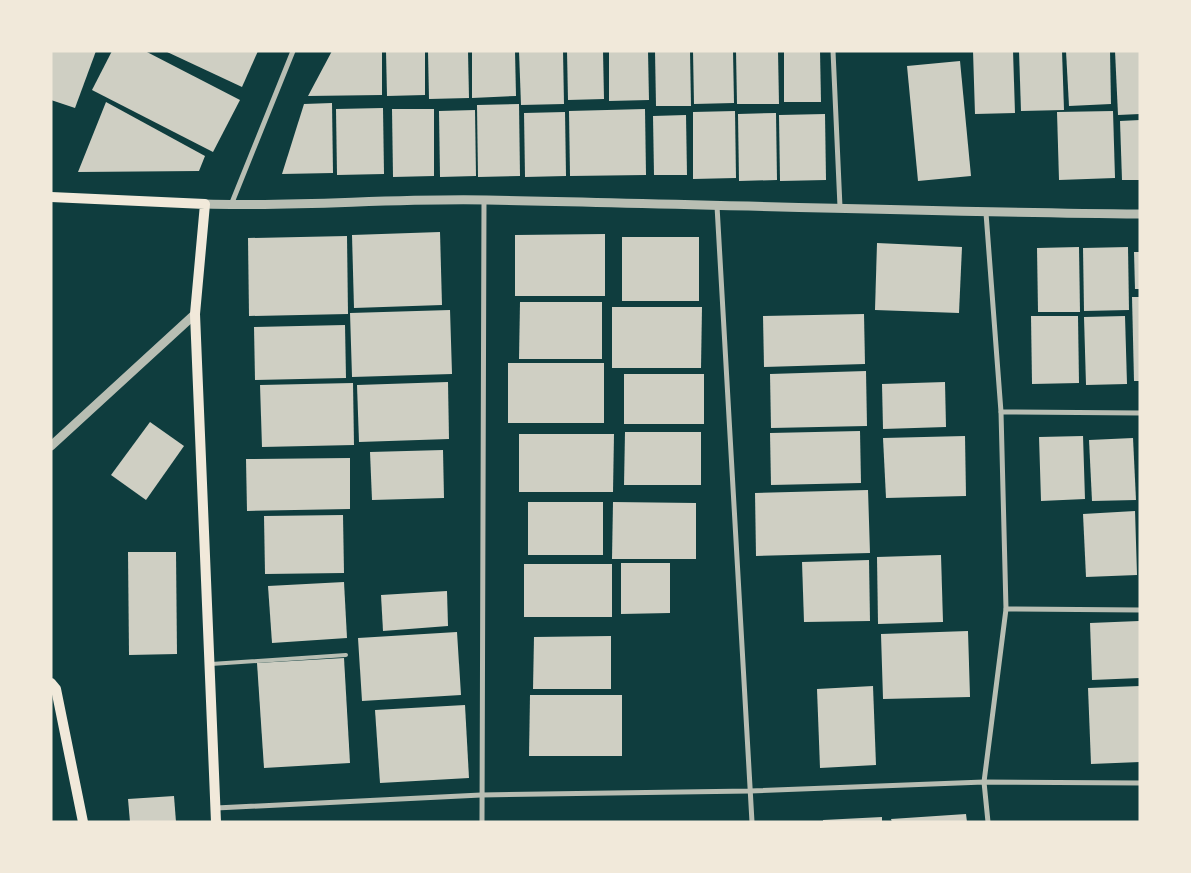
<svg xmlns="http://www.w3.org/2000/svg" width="1191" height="873" viewBox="0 0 1191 873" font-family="'PT Sans',sans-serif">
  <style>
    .building { fill: #cfcfc3 }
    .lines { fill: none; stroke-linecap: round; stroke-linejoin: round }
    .service { stroke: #b8beb3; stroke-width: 4 }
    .minor { stroke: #b8beb3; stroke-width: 5 }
    .tertiary { stroke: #b8beb3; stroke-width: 9 }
    .secondary { stroke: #f1e9da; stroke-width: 10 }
  </style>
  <rect width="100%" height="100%" fill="#0f3d3e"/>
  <g class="building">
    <path d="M 51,51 L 96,51 L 75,108 L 51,100 Z"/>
    <path d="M 112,51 L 145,51 L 240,100 L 213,152 L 92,90 Z"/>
    <path d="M 165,51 L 258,51 L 242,87 Z"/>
    <path d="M 332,51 L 382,51 L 382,95 L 308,96 Z"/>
    <path d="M 386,51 L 425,51 L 425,95 L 387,96 Z"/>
    <path d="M 428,51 L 468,51 L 469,98 L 429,99 Z"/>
    <path d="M 472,51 L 515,51 L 516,96 L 472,98 Z"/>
    <path d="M 519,51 L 563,51 L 564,104 L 521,105 Z"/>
    <path d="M 567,51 L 603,51 L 604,99 L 568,100 Z"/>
    <path d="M 609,51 L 648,51 L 649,100 L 609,101 Z"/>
    <path d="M 655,51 L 690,51 L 691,106 L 656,106 Z"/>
    <path d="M 693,51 L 733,51 L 734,103 L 694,104 Z"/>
    <path d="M 736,51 L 778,51 L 779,104 L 737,104 Z"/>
    <path d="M 784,51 L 820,51 L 821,102 L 784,102 Z"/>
    <path d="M 973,51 L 1013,51 L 1015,113 L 975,114 Z"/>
    <path d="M 1019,51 L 1062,51 L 1064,110 L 1021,111 Z"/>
    <path d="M 1066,51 L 1110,51 L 1111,104 L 1069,106 Z"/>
    <path d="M 1115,51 L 1140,51 L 1140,114 L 1118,115 Z"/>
    <path d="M 960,61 L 971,176 L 918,181 L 907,66 Z"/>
    <path d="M 106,102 L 205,156 L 199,171 L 78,172 Z"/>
    <path d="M 332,103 L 333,173 L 282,174 L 304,104 Z"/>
    <path d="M 519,104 L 520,176 L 478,177 L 477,105 Z"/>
    <path d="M 383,108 L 384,174 L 337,175 L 336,109 Z"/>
    <path d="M 392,109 L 434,109 L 434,176 L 393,177 Z"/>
    <path d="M 645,109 L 646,175 L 570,176 L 569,111 Z"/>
    <path d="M 475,110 L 476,176 L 440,177 L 439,111 Z"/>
    <path d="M 735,111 L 736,178 L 693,179 L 693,112 Z"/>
    <path d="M 1113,111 L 1115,178 L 1059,180 L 1057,112 Z"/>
    <path d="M 565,112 L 566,176 L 525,177 L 524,113 Z"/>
    <path d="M 776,113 L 777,180 L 739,181 L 738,114 Z"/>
    <path d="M 825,114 L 826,180 L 780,181 L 779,115 Z"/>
    <path d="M 686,115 L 687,175 L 654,175 L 653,116 Z"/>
    <path d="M 1140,120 L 1140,180 L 1122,180 L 1120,121 Z"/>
    <path d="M 440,232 L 442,305 L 354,308 L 352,235 Z"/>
    <path d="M 605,234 L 605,296 L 515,296 L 515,235 Z"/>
    <path d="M 347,236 L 348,314 L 249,316 L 248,238 Z"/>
    <rect x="622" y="237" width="77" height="64"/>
    <path d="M 877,243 L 962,247 L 959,313 L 875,310 Z"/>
    <path d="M 1079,247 L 1080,312 L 1038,312 L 1037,248 Z"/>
    <path d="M 1128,247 L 1129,310 L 1084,311 L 1083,248 Z"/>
    <path d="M 1134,252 L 1140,252 L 1140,289 L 1135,289 Z"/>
    <path d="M 1132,297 L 1140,297 L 1140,381 L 1134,381 Z"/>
    <path d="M 520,302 L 602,302 L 602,359 L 519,359 Z"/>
    <path d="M 612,307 L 702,307 L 701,368 L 612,368 Z"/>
    <path d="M 450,310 L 452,374 L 352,377 L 350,313 Z"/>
    <path d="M 864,314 L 865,364 L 764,367 L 763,316 Z"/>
    <path d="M 1031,316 L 1078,316 L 1079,383 L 1032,384 Z"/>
    <path d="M 1125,316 L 1127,384 L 1086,385 L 1084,317 Z"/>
    <path d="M 345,325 L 346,378 L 255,380 L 254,327 Z"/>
    <rect x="508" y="363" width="96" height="60"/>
    <path d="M 866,371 L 867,426 L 771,428 L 770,374 Z"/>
    <rect x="624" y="374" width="80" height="50"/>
    <path d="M 448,382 L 449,439 L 359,442 L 357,385 Z"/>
    <path d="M 945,382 L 946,427 L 883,429 L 882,384 Z"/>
    <path d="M 353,383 L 354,445 L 262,447 L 260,385 Z"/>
    <path d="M 150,422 L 184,446 L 146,500 L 111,475 Z"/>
    <path d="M 860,431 L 861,483 L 771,485 L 770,433 Z"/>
    <path d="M 625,432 L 701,432 L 701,485 L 624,485 Z"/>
    <path d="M 519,434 L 614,434 L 613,492 L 519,492 Z"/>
    <path d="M 965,436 L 966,496 L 886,498 L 883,438 Z"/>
    <path d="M 1083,436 L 1085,499 L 1041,501 L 1039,437 Z"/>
    <path d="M 1133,438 L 1136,500 L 1092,501 L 1089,440 Z"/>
    <path d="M 443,450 L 444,498 L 372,500 L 370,452 Z"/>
    <path d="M 350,458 L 350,509 L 247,511 L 246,459 Z"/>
    <path d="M 868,490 L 870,553 L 756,556 L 755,493 Z"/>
    <rect x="528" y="502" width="75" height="53"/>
    <path d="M 613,502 L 696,503 L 696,559 L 612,559 Z"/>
    <path d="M 1135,511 L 1137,575 L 1086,577 L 1083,514 Z"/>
    <path d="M 343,515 L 344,573 L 265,574 L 264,516 Z"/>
    <path d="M 128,552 L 176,552 L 177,654 L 129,655 Z"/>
    <path d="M 941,555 L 943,622 L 878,624 L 877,557 Z"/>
    <path d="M 869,560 L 870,621 L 804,622 L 802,562 Z"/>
    <path d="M 621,563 L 670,563 L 670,613 L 621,614 Z"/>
    <rect x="524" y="564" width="88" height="53"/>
    <path d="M 344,582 L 347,638 L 272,643 L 268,586 Z"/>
    <path d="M 447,591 L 448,626 L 383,631 L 381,595 Z"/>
    <path d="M 1139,621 L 1140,678 L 1092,680 L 1090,623 Z"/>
    <path d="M 968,631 L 970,697 L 883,699 L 881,634 Z"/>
    <path d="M 457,632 L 461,695 L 362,701 L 358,638 Z"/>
    <path d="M 611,636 L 611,689 L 533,689 L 534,637 Z"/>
    <path d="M 344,658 L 350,763 L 264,768 L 257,663 Z"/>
    <path d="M 873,686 L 876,765 L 820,768 L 817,689 Z"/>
    <path d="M 1140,686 L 1140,762 L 1091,764 L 1088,688 Z"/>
    <path d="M 530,695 L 622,695 L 622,756 L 529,756 Z"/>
    <path d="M 465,705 L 469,778 L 380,783 L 375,710 Z"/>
    <path d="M 174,796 L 176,822 L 130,822 L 128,799 Z"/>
    <path d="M 966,814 L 967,822 L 892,822 L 891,819 Z"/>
    <path d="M 882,817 L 882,822 L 823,822 L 823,820 Z"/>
  </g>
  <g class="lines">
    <path class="service" d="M 211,664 L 346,655"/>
    <g class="minor">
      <path d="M 833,51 L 840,207"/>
      <path d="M 231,205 L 293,51"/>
      <path d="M 717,206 L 752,822"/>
      <path d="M 986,213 L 1001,412 L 1006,609 L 984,782 L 988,822"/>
      <path d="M 1001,412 L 1140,413"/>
      <path d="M 1006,609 L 1140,610"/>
      <path d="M 216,808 L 481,795 L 750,791 L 984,782 L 1140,783"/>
      <path d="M 482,822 L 484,200"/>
    </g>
    <g class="tertiary">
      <path d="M 205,204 C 299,207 393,198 487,200 C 705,204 922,212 1140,214"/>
      <path d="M 51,446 L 195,314"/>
    </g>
    <g class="secondary">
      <path d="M 51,197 L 205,204 L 195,314 L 216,822"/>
      <path d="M 51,683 L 56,689 L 83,822"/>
    </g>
  </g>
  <rect width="1191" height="873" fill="none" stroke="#f1e9da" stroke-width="105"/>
</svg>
